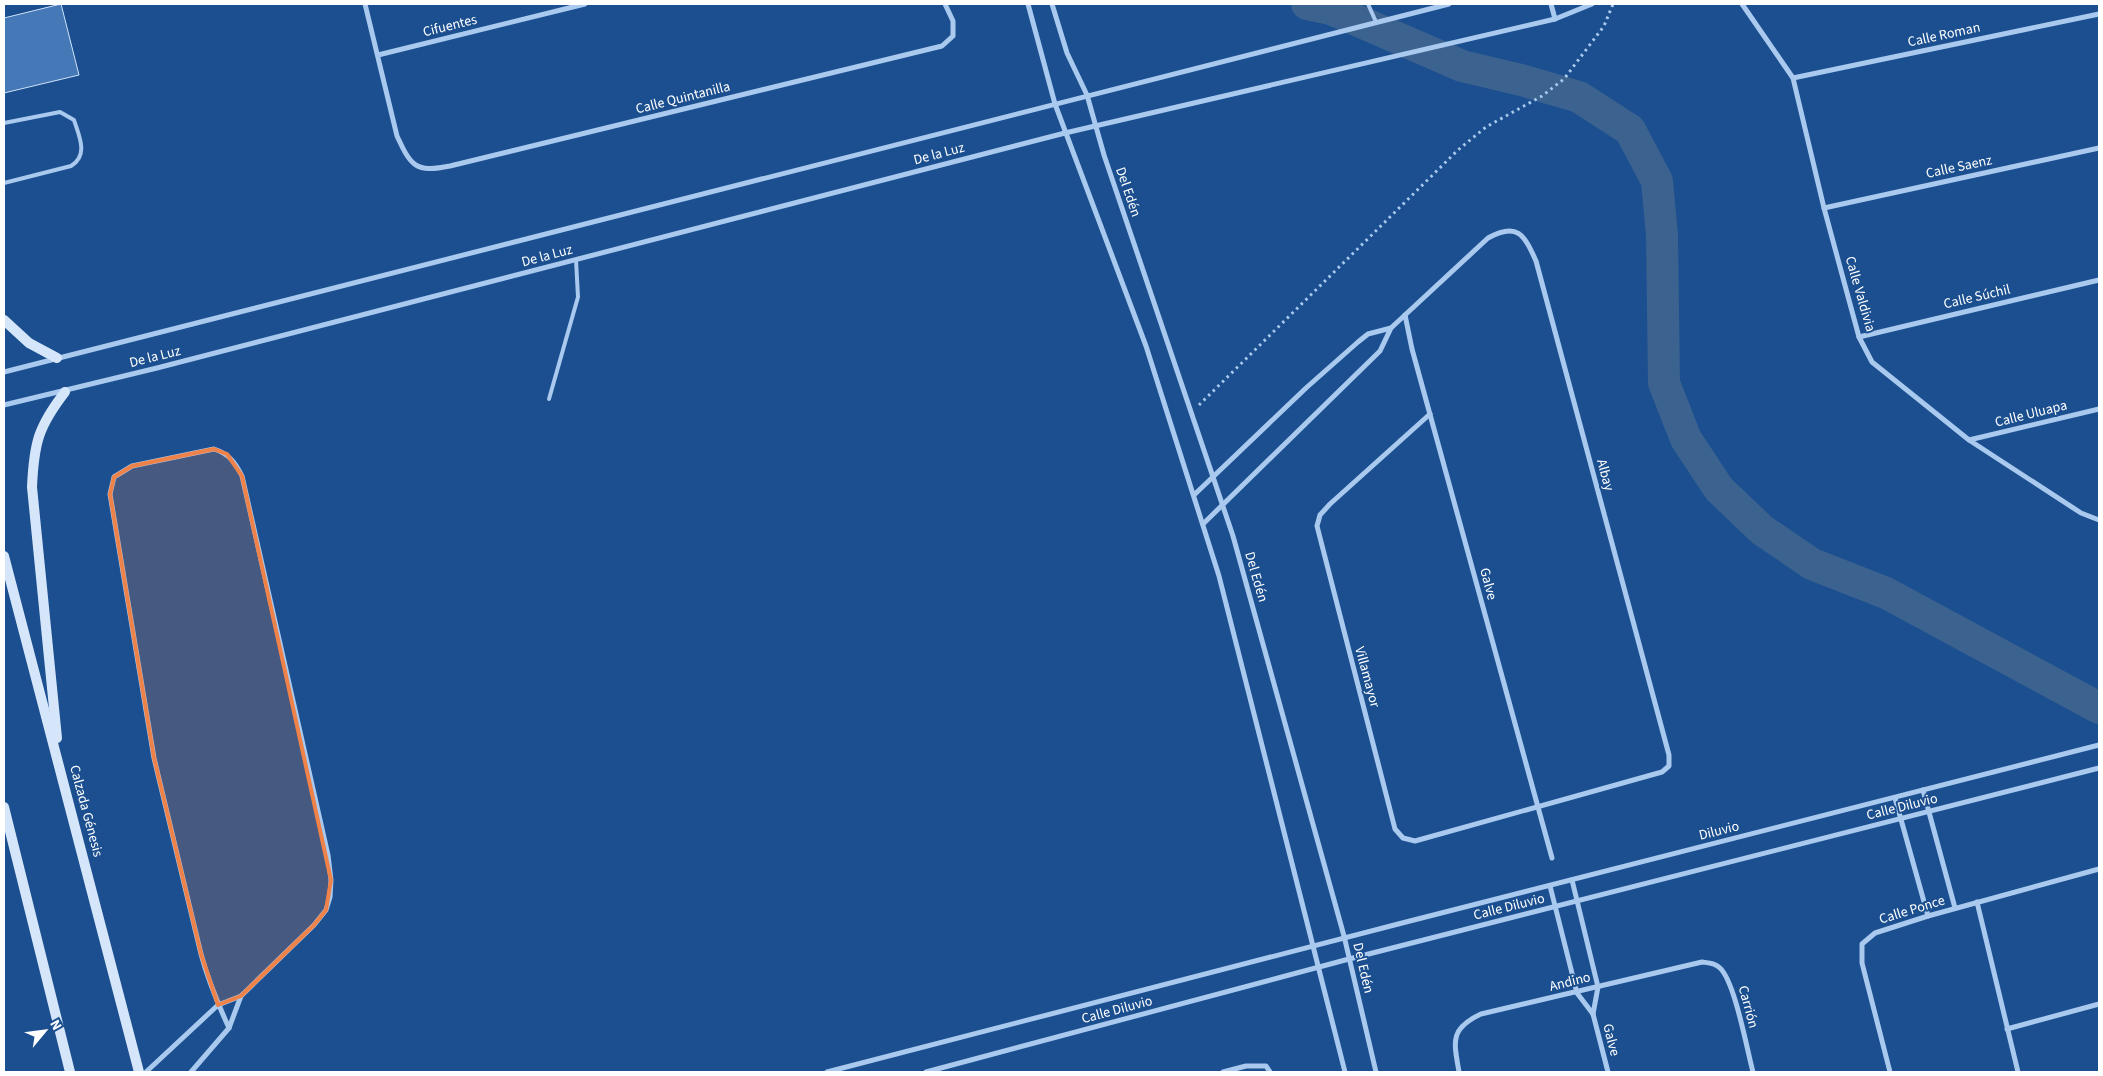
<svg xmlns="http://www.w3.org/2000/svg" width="2103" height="1076" viewBox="0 0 2103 1076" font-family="'Source Sans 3',sans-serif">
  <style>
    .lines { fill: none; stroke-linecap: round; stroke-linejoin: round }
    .river { stroke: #3c6290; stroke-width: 32 }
    .building { fill: #4478b7; stroke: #cfe3fa }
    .path { stroke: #a9c9ee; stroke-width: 3; stroke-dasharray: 2.5 4; stroke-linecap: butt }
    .lane { stroke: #a9c9ee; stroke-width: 4 }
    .street { stroke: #a9c9ee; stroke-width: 5 }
    .secondary { stroke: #d6e6fa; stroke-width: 10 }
    .marked { fill: #ee8249; fill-opacity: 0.2; stroke: #ee8249; stroke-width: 4; stroke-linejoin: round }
    .labels { text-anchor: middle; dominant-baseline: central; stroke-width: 4; stroke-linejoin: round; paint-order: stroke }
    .street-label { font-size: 14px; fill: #fff; stroke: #1b4f8f }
  </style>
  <rect width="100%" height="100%" fill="#1b4f8f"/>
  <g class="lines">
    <path class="river" d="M 1307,4 L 1331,9 L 1462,66 L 1525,81 L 1579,97 L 1630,130 L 1657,181 L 1662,236 L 1664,383 L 1686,439 L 1719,489 L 1762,530 L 1812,564 L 1886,593 L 2099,708"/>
  </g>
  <path class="building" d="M 61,4 L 79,75 L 4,93 L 4,18 Z"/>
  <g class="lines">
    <path class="path" d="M 1199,405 L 1458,150 L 1486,127 L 1542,96 L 1564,79 L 1604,26 L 1613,4"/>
    <g class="lane">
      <path d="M 1368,4 L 1376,22"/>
      <path d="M 4,123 L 60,112 L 74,120 C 79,136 89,155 71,166 L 4,183"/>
      <path d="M 549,399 L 578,297 L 576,260"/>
    </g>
    <g class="street">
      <path d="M 365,4 L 397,136 C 411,166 415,173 450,166 L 942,46 L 953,36 L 953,21 L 945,4"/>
      <path d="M 1028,4 L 1055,104 L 1146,346 L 1219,576 L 1345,1072"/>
      <path d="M 1052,4 L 1067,53 L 1087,95 L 1104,155 L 1233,536 L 1344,936 L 1376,1072"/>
      <path d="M 1551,4 L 1555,19"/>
      <path d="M 1742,4 L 1793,78 L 1824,208 L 1859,337 L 1872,362 L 1969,440 L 2081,513 L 2099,520"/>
      <path d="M 378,55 L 585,4"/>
      <path d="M 1793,78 L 2099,14"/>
      <path d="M 1824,208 L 2099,148"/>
      <path d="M 1405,315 L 1412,349 L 1552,858"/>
      <path d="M 1859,337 L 2099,280"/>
      <path d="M 4,372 L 1449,4"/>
      <path d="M 4,405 L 157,368 L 1065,133 L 1555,19 L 1592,4"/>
      <path d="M 1969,440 L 2099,409"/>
      <path d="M 1194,495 L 1306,388 L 1358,342 L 1368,334 L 1391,328"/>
      <path d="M 1203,524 L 1380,351 L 1391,328 L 1488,238 C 1517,222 1524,234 1536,261 L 1669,755 L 1669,766 L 1662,772 L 1415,841 L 1403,838 L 1395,829 L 1317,526 L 1320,515 L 1330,504 L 1430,414"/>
      <path d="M 1923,790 L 1955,908"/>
      <path d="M 1895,798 L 1928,916"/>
      <path d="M 1572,880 L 1598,987 L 1593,1014"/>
      <path d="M 1550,886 L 1577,993 L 1593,1014 L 1608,1072"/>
      <path d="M 1977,902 L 2018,1072"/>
      <path d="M 2007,1029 L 2099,1004"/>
      <path d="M 146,1072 L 218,1005 L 241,996 L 314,925 L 326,910 L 330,897 L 331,880 L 328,855 L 242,476 C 235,462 229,454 214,449 L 132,466 L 114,477 L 110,494 L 154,758 L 201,954 C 208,980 218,1004 229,1028"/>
      <path d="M 191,1072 L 229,1028 L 241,996"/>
      <path d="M 827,1072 C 1251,962 1674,852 2099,745"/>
      <path d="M 926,1072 L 1349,959 L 2099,768"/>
      <path d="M 1223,1072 L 1246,1066 L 1266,1066 L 1270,1072"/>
      <path d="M 1459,1072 C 1454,1042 1449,1029 1481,1014 L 1702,962 C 1709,963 1715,963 1720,968 C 1735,982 1747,1050 1753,1072"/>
      <path d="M 1890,1072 L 1862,963 L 1862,944 L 1875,933 L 1928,916 L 2099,869"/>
    </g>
    <g class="secondary">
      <path d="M 4,320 L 29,343 L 57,358"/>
      <path d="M 4,556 L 139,1072"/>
      <path d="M 57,738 L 32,487 C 34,443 38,427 65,392"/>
      <path d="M 4,807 L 70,1072"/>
    </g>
  </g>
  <path class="marked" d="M 214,449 L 227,454 L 242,476 L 331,880 L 326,910 L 314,925 L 241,996 L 218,1005 L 201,954 L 154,758 L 110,494 L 114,477 L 132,466 Z"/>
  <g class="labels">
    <g class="street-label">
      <text transform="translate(450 26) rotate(-14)">Cifuentes</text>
      <text transform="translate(1944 35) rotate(-12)">Calle Roman</text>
      <text transform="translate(683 98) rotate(-14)">Calle Quintanilla</text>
      <text transform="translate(939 154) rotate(-15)">De la Luz</text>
      <text transform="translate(1959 167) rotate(-12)">Calle Saenz</text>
      <text transform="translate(1128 192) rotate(71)">Del Edén</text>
      <text transform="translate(547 256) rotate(-15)">De la Luz</text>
      <text transform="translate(1860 294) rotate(74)">Calle Valdivia</text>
      <text transform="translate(1977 297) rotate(-13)">Calle Súchil</text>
      <text transform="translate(155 357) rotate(-14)">De la Luz</text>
      <text transform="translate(2031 414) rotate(-14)">Calle Uluapa</text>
      <text transform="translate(1605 475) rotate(75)">Albay</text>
      <text transform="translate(1256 577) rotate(74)">Del Edén</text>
      <text transform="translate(1488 584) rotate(75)">Galve</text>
      <text transform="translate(1367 677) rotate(75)">Villamayor</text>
      <text transform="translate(1902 807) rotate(-14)">Calle Diluvio</text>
      <text transform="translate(86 811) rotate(75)">Calzada Génesis</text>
      <text transform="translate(1719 831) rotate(-14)">Diluvio</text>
      <text transform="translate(1509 907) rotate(-14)">Calle Diluvio</text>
      <text transform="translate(1912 910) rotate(-17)">Calle Ponce</text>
      <text transform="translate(1363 968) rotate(77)">Del Edén</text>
      <text transform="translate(1570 982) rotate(-14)">Andino</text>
      <text transform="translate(1748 1007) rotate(75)">Carrión</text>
      <text transform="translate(1117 1010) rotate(-15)">Calle Diluvio</text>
      <text transform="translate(1611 1040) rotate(76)">Galve</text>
    </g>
  </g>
  <rect width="2103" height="1076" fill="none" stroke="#ffffff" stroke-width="10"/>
  <g transform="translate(45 1031) rotate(61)" stroke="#1b4f8f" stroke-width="4" paint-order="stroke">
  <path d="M0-4L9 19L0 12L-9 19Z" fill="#ffffff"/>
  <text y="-8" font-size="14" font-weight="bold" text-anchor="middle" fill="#ffffff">N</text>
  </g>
</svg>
